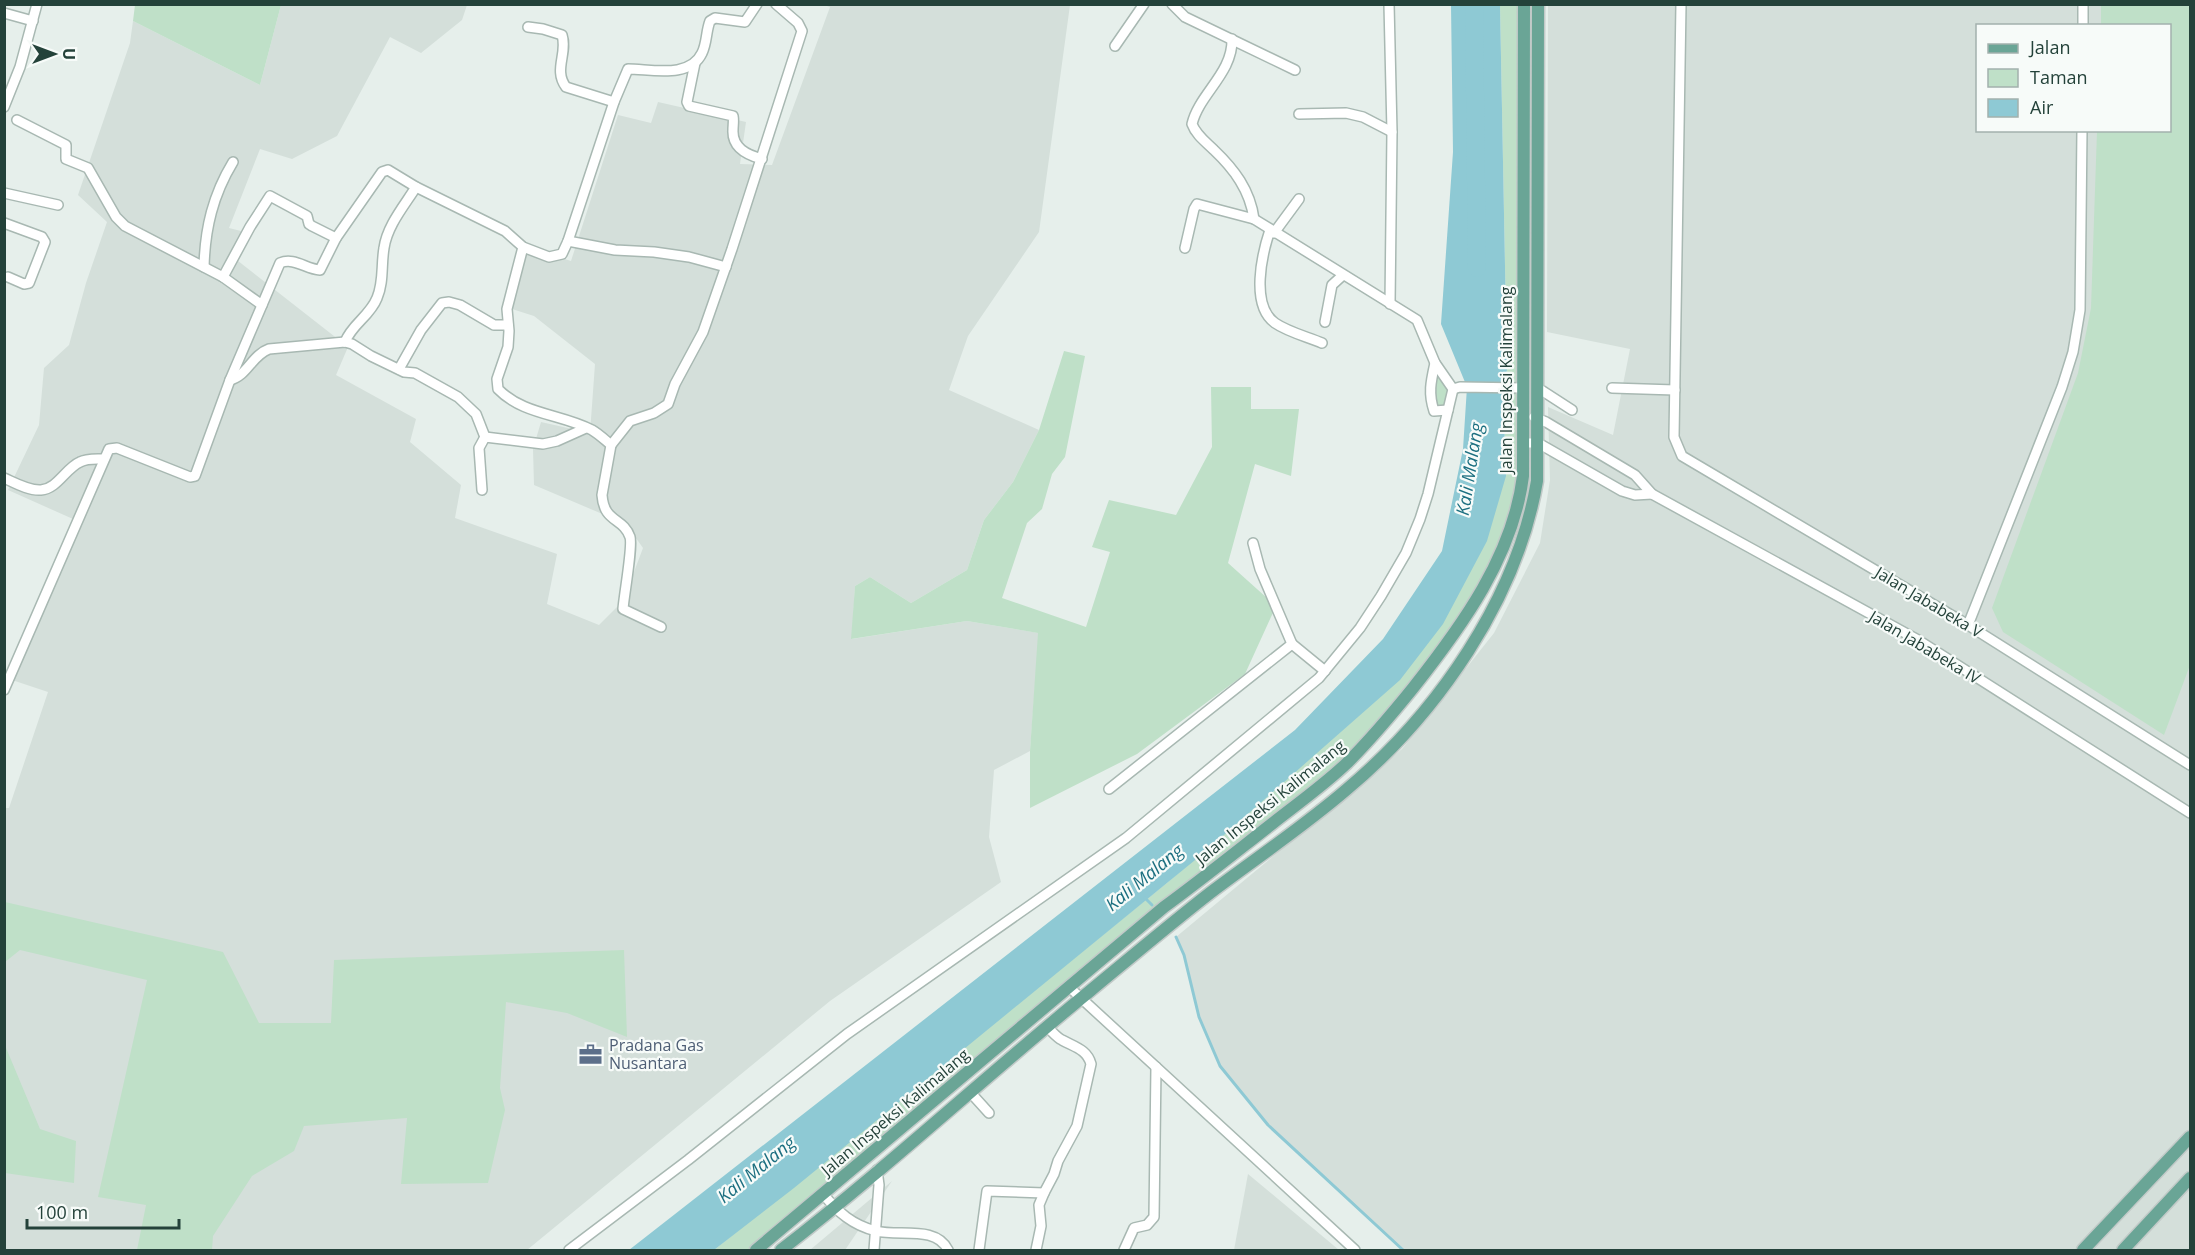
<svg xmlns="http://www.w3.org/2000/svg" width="2195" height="1255" viewBox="0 0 2195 1255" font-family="'Open Sans',sans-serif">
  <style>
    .built { fill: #d4dfda; fill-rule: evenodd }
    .green { fill: #bfe0c8 }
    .water { fill: #8ec9d4 }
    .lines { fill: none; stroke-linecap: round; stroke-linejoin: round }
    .stream { stroke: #8ec9d4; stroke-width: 3 }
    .river { stroke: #8ec9d4; stroke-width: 18 }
    .minor-casing { stroke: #a8b8b2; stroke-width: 12 }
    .major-casing { stroke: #c2cac8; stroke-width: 15 }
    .minor { stroke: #fff; stroke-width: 9 }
    .major { stroke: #6aa596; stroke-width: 12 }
    .labels { text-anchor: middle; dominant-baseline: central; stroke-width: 4.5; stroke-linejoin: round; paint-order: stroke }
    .street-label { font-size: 16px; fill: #24423a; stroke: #f7fbf9 }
    .service-label { font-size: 16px; fill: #4e5e75; stroke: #f7fbf9; text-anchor: start }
    .water-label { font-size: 18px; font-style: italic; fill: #1c6f80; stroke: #f7fbf9 }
  </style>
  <rect width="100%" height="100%" fill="#e6efeb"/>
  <g class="built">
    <path d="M 281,5 L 467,5 L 462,20 L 421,53 L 390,37 L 337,136 L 292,159 L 260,149 L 229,228 L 249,233 L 233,257 L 348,347 L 336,375 L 416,419 L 410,442 L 461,485 L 455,518 L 557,554 L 547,604 L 599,625 L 623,601 L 643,548 L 626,524 L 534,485 L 533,449 L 541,422 L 590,433 L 595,364 L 534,316 L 512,309 L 527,247 L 571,261 L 618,115 L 651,123 L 658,102 L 746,122 L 740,164 L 772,165 L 830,7 L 824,5 L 1070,5 L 1039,232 L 968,336 L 949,390 L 1039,430 L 1013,482 L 984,520 L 967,570 L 911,603 L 870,577 L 855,586 L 852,639 L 967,621 L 1039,633 L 1030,751 L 994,770 L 989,837 L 1001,882 L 830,1001 L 527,1250 L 5,1250 L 5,808 L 9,808 L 48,692 L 12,680 L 73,519 L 8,490 L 39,425 L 44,368 L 69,345 L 86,283 L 107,222 L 78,195 L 130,43 L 133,21 L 260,85 Z"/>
    <path d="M 1548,5 L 2190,5 L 2190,1250 L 1402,1250 L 1268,1125 L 1220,1066 L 1199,1017 L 1184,955 L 1176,937 L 1402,749 L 1494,633 L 1540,543 L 1550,480 L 1548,407 L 1613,435 L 1630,349 L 1547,332 ZM 1978,26 L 2170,26 L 2170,130 L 1978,130 Z"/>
    <path d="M 1248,1174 L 1339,1250 L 1234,1250 Z"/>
    <path d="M 892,1181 L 845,1250 L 810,1250 Z"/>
  </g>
  <g class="green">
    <path d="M 135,5 L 281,5 L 260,85 L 133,21 Z"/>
    <path d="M 1500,5 L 1524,5 L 1523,476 L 1485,585 L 1366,743 L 756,1250 L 714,1250 L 1168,882 L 1282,784 L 1506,475 L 1503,387 L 1507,370 Z"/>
    <path d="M 2101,5 L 2190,5 L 2190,665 L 2164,735 L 2003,632 L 1992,608 L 2078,373 L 2091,308 L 2097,131 L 2170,130 L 2170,26 L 2101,25 Z"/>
    <path d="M 1064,351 L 1085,356 L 1065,457 L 1052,474 L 1042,509 L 1027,523 L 1002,598 L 1086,627 L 1110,552 L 1092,547 L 1109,500 L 1176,515 L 1212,447 L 1211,387 L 1251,387 L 1251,409 L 1299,409 L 1291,476 L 1255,464 L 1228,563 L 1276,606 L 1245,674 L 1137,754 L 1030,808 L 1030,751 L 1038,633 L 967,621 L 851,639 L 855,586 L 870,577 L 911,603 L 967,570 L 984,520 L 1013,482 L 1039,430 Z"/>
    <path d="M 1435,363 L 1453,389 L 1448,410 L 1434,411 Z"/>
    <path d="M 5,902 L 223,952 L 259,1023 L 331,1023 L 334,960 L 624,950 L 627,1037 L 567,1013 L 506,1002 L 500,1088 L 505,1110 L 488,1183 L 401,1184 L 407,1118 L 304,1126 L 294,1151 L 252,1176 L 213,1236 L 212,1250 L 137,1250 L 146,1205 L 98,1197 L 147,980 L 20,950 L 5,962 Z"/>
    <path d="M 4,1043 L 40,1129 L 76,1141 L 74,1183 L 5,1173 Z"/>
  </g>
  <path class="water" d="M 1451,5 L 1500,5 L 1507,370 L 1503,387 L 1506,476 L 1487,541 L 1443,624 L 1400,680 L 1200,856 L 794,1188 L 714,1250 L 629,1250 L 1295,730 L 1383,639 L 1442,551 L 1463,449 L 1467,387 L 1441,324 L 1453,152 Z"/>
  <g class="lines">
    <g class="stream">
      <path d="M 1145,898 L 1152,905"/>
      <path d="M 1176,937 L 1184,955 L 1199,1017 L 1220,1066 L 1268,1125 L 1403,1250"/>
    </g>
    <path class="river" d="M 1474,4 L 1477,268"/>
    <defs>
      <g id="minor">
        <path d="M 1172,4 L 1185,17 L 1295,70"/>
        <path d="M 1389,4 L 1392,132 L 1390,304"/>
        <path d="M 1681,4 L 1674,437 L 1682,456 L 1968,625 L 2190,765"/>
        <path d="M 4,13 L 33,21"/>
        <path d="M 2083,26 L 2083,4"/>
        <path d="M 528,27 L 543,29 L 562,35 C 568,53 553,70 566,87 L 614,102"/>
        <path d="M 1232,39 C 1233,73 1199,94 1192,124 C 1196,135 1206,142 1214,150 C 1234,169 1250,190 1254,219"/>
        <path d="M 1115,46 L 1144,4"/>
        <path d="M 695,63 L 687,102 L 689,106 L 733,116 C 734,121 733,125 733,130 C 732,148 747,155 762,159"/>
        <path d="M 4,107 L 20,67 L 37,4"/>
        <path d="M 1299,114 L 1346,113 L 1363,117 L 1392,132"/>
        <path d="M 17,120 L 66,145 L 66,159 L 88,168 L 116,217 L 125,226 L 223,277 L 262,305"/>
        <path d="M 4,193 L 58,205"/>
        <path d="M 4,223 L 42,237 L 45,242 L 29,283 L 24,284 L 8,277"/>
        <path d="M 1270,230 C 1262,254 1250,305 1275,323 C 1288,332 1308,337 1322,343"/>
        <path d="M 1274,233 L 1299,199"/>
        <path d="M 568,241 L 615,250 L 654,252 L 689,257 L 726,267"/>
        <path d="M 523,247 L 507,309 L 509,331 L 508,347 L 497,379 L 498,389 C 523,415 562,414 592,430 C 599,434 605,440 611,445 L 602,495 C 604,523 623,517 630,537 C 633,546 624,595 623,609 L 661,627"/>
        <path d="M 204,267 C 205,228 213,195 233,162"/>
        <path d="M 223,277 L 250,227 L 270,196 L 307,216 L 309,224 L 312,226 L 336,238"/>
        <path d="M 1325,322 L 1332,285 L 1343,275"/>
        <path d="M 345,342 C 352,324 370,316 377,298 C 384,282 381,265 384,248 C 387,226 404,206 416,187"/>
        <path d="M 1435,363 C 1431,381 1428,393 1434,411 L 1448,410"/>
        <path d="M 399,369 L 421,330 L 442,303 L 449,302 L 460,305 L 494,325 L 508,325"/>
        <path d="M 230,380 C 247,376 252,355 269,349 L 345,342 L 352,344 L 371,356 L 404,372 L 415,373 L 458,397 L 476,414 L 485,437"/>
        <path d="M 1538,388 L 1572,410"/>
        <path d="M 1612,388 L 1675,390"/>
        <path d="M 1453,389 L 1460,387 L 1523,388"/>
        <path d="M 1534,417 L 1546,422 L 1635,475 L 1652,494 L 1918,640 L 2190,813"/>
        <path d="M 1523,443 L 1538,443 L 1622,491 L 1635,495 L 1652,494"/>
        <path d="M 611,445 L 630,421 L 654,413 L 668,404 L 675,384 L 703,332 L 732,249 L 802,31 L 798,23 L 776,4"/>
        <path d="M 4,478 C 15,483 29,491 41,490 C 57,489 66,468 80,462 C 87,458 96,459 104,459"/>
        <path d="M 482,490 L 479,448 L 485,437 L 543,444 L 557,441 L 586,428"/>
        <path d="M 1968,625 L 2062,387 L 2073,352 L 2080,310 L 2082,130"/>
        <path d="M 1292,644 L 1325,671"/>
        <path d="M 4,690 L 109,449 L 117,448 L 190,477 L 195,476 L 230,380 L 280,263 C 294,257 306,269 320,270 L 336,238 L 382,172 L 388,170 L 416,187 L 505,231 L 523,247 L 549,257 L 562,254 L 568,241 L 614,102 L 628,69 C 651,69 690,79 702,53 C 707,43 706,31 710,21 L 715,18 L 745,22 L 757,4"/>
        <path d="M 1109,789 L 1292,644 L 1260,569 L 1253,543"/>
        <path d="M 1069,987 L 1355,1250"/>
        <path d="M 970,1092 L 989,1113"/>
        <path d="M 823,1194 C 838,1212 852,1225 876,1231 C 899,1237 936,1225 948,1250"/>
        <path d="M 569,1250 L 688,1160 L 847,1034 L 1126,838 L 1319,678 L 1360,628 L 1381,596 L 1406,553 L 1420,519 L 1428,494 L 1453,389 L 1435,363 L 1417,320 L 1254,219 L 1197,204 L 1194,209 L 1185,248"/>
        <path d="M 874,1250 L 879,1185 L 877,1170"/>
        <path d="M 979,1250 L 987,1191 L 1044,1193 L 1054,1174 L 1058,1161 L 1077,1126 L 1091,1064 C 1087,1049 1074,1047 1062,1040 C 1056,1037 1052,1031 1047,1027"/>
        <path d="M 1036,1250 L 1041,1226 L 1039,1205 L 1044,1193"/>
        <path d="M 1124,1250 L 1134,1228 L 1147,1225 L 1154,1217 L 1156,1067"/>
      </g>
      <g id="major">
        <path d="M 756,1250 L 1164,907 C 1201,880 1237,851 1273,823 C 1297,804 1324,785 1347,763 C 1371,739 1392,714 1413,688 C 1462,626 1513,556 1523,476 L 1524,4"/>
        <path d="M 781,1250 C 887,1168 986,1076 1090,991 C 1130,958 1169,925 1210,893 C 1255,859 1303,827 1346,790 C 1437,714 1517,599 1537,481 L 1538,4"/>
        <path d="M 2083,1250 L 2190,1137"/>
        <path d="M 2123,1250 L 2190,1178"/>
      </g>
    </defs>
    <use href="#minor" class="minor-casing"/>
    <use href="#major" class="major-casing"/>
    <use href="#minor" class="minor"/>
    <use href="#major" class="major"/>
  </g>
  <defs>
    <symbol id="office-bare" viewBox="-9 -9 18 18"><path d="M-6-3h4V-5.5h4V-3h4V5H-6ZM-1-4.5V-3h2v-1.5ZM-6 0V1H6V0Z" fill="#5c6f8a" stroke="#f7fbf9" stroke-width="2.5" paint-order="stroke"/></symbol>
  </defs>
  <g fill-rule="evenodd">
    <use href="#office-bare" x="574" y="1038" width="33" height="33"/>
  </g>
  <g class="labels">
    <g class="street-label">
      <text transform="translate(1506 380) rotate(-90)">Jalan Inspeksi Kalimalang</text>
      <text transform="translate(1929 602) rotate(31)">Jalan Jababeka V</text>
      <text transform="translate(1925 647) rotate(31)">Jalan Jababeka IV</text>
      <text transform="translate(1270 802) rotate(-39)">Jalan Inspeksi Kalimalang</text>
      <text transform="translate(895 1112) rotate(-40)">Jalan Inspeksi Kalimalang</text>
    </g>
    <g class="service-label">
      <text x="609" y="1045">Pradana Gas<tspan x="609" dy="18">Nusantara</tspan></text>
    </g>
    <g class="water-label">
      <text transform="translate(1469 469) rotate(-81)">Kali Malang</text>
      <text transform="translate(1144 877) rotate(-39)">Kali Malang</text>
      <text transform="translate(756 1169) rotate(-39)">Kali Malang</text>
    </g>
  </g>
  <rect width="2195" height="1255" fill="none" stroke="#24423a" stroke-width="12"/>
  <rect x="1976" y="24" width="195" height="108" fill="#f7fbf9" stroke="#a3b1ad" stroke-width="1.5"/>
  <rect x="1988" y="44" width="30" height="9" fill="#6aa596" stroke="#a3b1ad" stroke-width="1.5"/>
  <text x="2030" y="54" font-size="18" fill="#24423a">Jalan</text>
  <rect x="1988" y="69" width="30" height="18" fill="#bfe0c8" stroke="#a3b1ad" stroke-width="1.5"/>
  <text x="2030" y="84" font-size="18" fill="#24423a">Taman</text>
  <rect x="1988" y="99" width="30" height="18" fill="#8ec9d4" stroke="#a3b1ad" stroke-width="1.5"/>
  <text x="2030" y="114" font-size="18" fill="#24423a">Air</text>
  <g transform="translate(54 54) rotate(90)" stroke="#f7fbf9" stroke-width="4.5" paint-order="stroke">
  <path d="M0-4.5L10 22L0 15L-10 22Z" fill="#24423a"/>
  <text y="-9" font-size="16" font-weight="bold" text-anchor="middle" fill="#24423a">U</text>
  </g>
  <path d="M27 1219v9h152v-9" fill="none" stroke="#24423a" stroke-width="3"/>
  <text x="36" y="1219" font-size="18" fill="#24423a" stroke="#f7fbf9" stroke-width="4.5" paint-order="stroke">100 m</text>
</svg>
